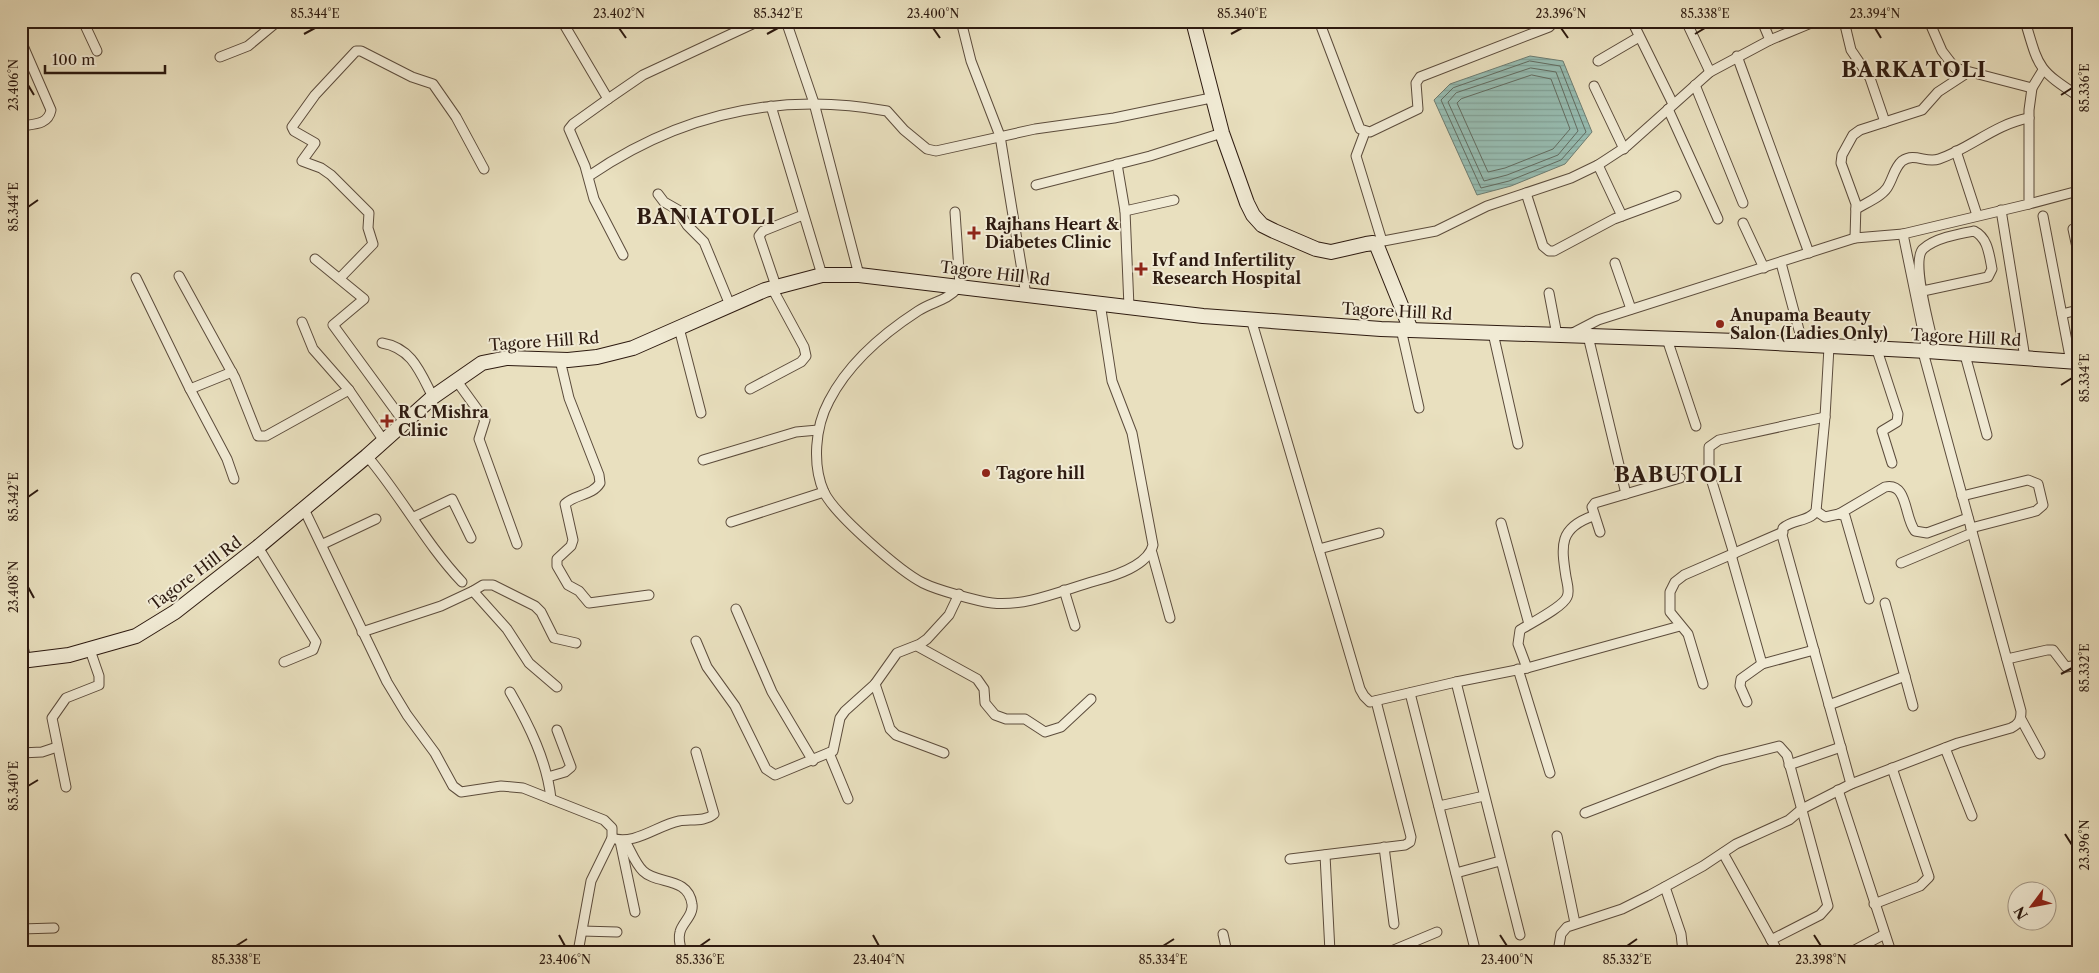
<svg xmlns="http://www.w3.org/2000/svg" width="2099" height="973" viewBox="0 0 2099 973" font-family="'Libre Caslon Text',serif">
<style>
.water{fill:url(#water-rules);stroke:#6d7c71}
.lines{fill:none;stroke-linecap:round;stroke-linejoin:round}
.shore{stroke:#626c61;stroke-width:1}
.street-casing{stroke:#5c4c3c;stroke-width:11}
.secondary-casing{stroke:#2d1a10;stroke-width:16}
.street{stroke:#f1ebd5;stroke-width:9}
.secondary{stroke:#f1ebd5;stroke-width:14}
.ticks{fill:none;stroke:#2d1a10;stroke-width:2}
.poi-dot{fill:#8f2418;stroke:#f1ebd5;stroke-width:2}
.labels{text-anchor:middle;stroke-width:4;stroke-linejoin:round;paint-order:stroke}
.poi-label{font-size:16px;font-weight:bold;fill:#2d1a10;stroke:#f1ebd5;text-anchor:start}
.street-label{font-size:16px;fill:#2d1a10;stroke:#f1ebd5}
.district-label{font-size:21px;font-weight:bold;letter-spacing:1px;fill:#2d1a10;stroke:#f1ebd5}
.neatline{fill:none;stroke:#2d1a10;stroke-width:2}
.ticks-label{font-size:12px;text-anchor:middle;fill:#2d1a10}
</style>
<defs>
<pattern id="water-rules" width="6" height="5" patternUnits="userSpaceOnUse" patternTransform="scale(1.25)"><rect width="6" height="5" fill="#97bdb2"/><path d="M0 2.5h6" fill="none" stroke="#82a298"/></pattern>
</defs>
<rect width="100%" height="100%" fill="#e9e0bf"/>
<filter id="stains"><feTurbulence type="fractalNoise" baseFrequency=".004" numOctaves="4"/><feColorMatrix values="0 0 0 0 .2 0 0 0 0 .09 0 0 0 0 .02 0 0 0 .5 -.17"/></filter>
<radialGradient id="worn" r=".72"><stop offset=".6" stop-color="#630" stop-opacity="0"/><stop offset="1" stop-color="#630" stop-opacity=".3"/></radialGradient>
<polygon class="water" points="1530,56 1563,61 1592,132 1565,164 1511,186 1477,195 1434,100 1450,84"/>
<g class="lines">
<g class="shore">
<polygon points="1530,61 1560,66 1586,132 1561,160 1509,181 1481,188 1441,100 1453,88"/>
<polygon points="1531,68 1556,72 1578,131 1558,155 1507,175 1484,181 1448,102 1456,93"/>
<polygon points="1532,75 1551,79 1570,129 1553,149 1505,168 1488,172 1457,103 1461,99"/>
</g>
<g class="street-casing">
<g id="street">
<polyline points="83,21 97,51"/>
<polyline points="562,21 608,99 643,75 759,21"/>
<polyline points="786,21 814,103 859,275"/>
<polyline points="961,21 971,61 1000,136 1026,295"/>
<polyline points="1319,21 1360,129 1370,132 1418,109 1416,83 1420,77 1549,27 1555,21"/>
<polyline points="1632,21 1673,104"/>
<polyline points="1686,21 1710,72"/>
<polyline points="1762,21 1770,40"/>
<polyline points="1844,21 1851,50 1870,78 1885,122"/>
<polyline points="1929,21 1942,51 1955,68 2032,88"/>
<path d="M2025,21C2039,68 2037,69 2078,96"/>
<path d="M21,41L51,110C48,125 34,124 21,126"/>
<polyline points="1737,56 1809,253"/>
<polyline points="220,57 248,46 278,21"/>
<polyline points="1598,61 1639,37"/>
<polyline points="1695,85 1743,203"/>
<polyline points="1594,86 1624,149"/>
<polyline points="608,99 573,124 569,129 585,166 594,199 623,255"/>
<polyline points="771,106 822,275"/>
<polyline points="1668,109 1718,219"/>
<polyline points="1365,132 1356,156 1382,241"/>
<polyline points="1956,151 1977,215"/>
<polyline points="1117,164 1125,211 1129,307"/>
<polyline points="1598,165 1622,216"/>
<path d="M589,176C680,114 778,91 887,111L904,130L927,149L936,151L1035,129L1114,118L1211,98"/>
<polyline points="1036,185 1150,156 1222,133"/>
<polyline points="1526,193 1543,246 1549,251 1554,251 1614,219 1676,196"/>
<polyline points="658,194 664,202 678,210 687,225 704,242 730,305"/>
<polyline points="2029,204 2078,191"/>
<path d="M1856,209C1866,203 1881,197 1887,188C1893,179 1894,168 1902,161C1915,152 1926,164 1939,159C1971,148 1995,124 2029,118"/>
<polyline points="2001,210 2025,358"/>
<polyline points="1125,211 1174,200"/>
<path d="M955,212L960,286C944,303 935,300 918,311C884,333 848,364 829,401C815,427 812,465 824,492C835,515 901,572 923,583C937,590 977,601 992,603C1026,607 1063,590 1095,581C1114,576 1148,566 1153,545L1132,433L1112,381L1100,303"/>
<polyline points="2043,216 2071,362"/>
<polyline points="1743,223 1764,268"/>
<polyline points="2073,229 2078,252"/>
<polyline points="1903,234 1855,238 1856,204 1841,163 1842,155 1853,135 1860,130 1922,110 1938,92 1967,73"/>
<polyline points="1373,243 1436,231 1487,206 1571,178 1598,165 1627,146 1710,72 1770,40 1816,21"/>
<polyline points="315,259 364,299 333,325 404,422"/>
<polyline points="1615,263 1631,309"/>
<polyline points="1781,263 1803,345"/>
<polyline points="179,276 235,378 258,436 266,436 349,390"/>
<polyline points="136,278 190,389 232,372"/>
<polyline points="340,278 373,244 368,228 369,213 331,175 321,168 302,161 315,143 294,131 292,127 315,95 356,51 361,51 412,77 433,84 456,117 484,169"/>
<polyline points="776,286 759,236 763,231 803,215"/>
<path d="M1923,291L1988,277L1992,269C1989,254 1988,238 1974,231C1958,234 1935,238 1923,249C1910,262 1932,334 1935,352"/>
<polyline points="1549,293 1557,335"/>
<polyline points="2062,314 2078,310"/>
<polyline points="1251,319 1360,689 1364,696 1370,702 1456,682 1520,935"/>
<polyline points="302,322 313,349 349,390 384,441"/>
<polyline points="679,328 701,413"/>
<polyline points="1401,329 1419,408"/>
<polyline points="1493,333 1518,444"/>
<polyline points="1571,334 1598,320 1855,238"/>
<polyline points="1588,336 1626,494"/>
<polyline points="1667,339 1696,426"/>
<path d="M382,343C412,348 420,372 433,397"/>
<path d="M1829,347L1825,417L1816,511C1809,522 1793,519 1783,528L1782,535L1851,784"/>
<polyline points="1877,350 1898,414 1897,422 1882,431 1892,463"/>
<polyline points="1927,351 1903,234 2029,204 2029,110 2032,88 2043,70"/>
<polyline points="1965,355 1987,435"/>
<path d="M560,360L569,398L599,475L600,483C592,496 575,494 565,504L573,540L571,546L557,559V566L568,585L579,591L589,603L649,595"/>
<polyline points="456,380 485,420 479,439 517,544"/>
<polyline points="190,389 227,459 234,479"/>
<polyline points="750,389 801,362 806,356 804,347 772,288"/>
<path d="M367,456C401,496 426,544 462,582"/>
<polyline points="703,460 796,432 818,430"/>
<polyline points="1962,496 2028,480 2038,484 2043,505 2036,511 1971,528"/>
<polyline points="303,507 387,682 407,715 435,753 453,786 461,792 501,786 523,788 604,820 612,828 612,838 591,881 578,952"/>
<polyline points="1816,511 1825,517 1839,514 1845,516 1869,599"/>
<path d="M1839,514L1885,487C1908,482 1904,517 1915,531L1927,533L1968,518"/>
<polyline points="414,517 452,499 471,538"/>
<polyline points="731,522 824,492"/>
<polyline points="1501,523 1529,624"/>
<polyline points="1600,532 1592,507 1595,503 1680,478"/>
<polyline points="323,544 376,519"/>
<polyline points="258,547 316,642 313,650 284,662"/>
<polyline points="1319,549 1379,533"/>
<polyline points="1152,553 1170,618"/>
<polyline points="1734,554 1709,472 1709,447 1719,440 1825,417"/>
<polyline points="1731,555 1762,664 1814,650"/>
<polyline points="1901,563 1972,533"/>
<polyline points="1064,590 1075,626"/>
<polyline points="473,591 483,585 493,585 535,606 541,612 554,638 576,643"/>
<polyline points="1885,603 1913,706"/>
<polyline points="736,609 772,692 813,761"/>
<polyline points="362,632 441,606 473,591 507,629 529,663 557,687"/>
<polyline points="21,638 26,660"/>
<polyline points="696,641 707,667 735,706 766,769 775,775 833,751 840,718 845,711 875,684 897,653 920,644 927,639 949,615 959,594"/>
<polyline points="917,646 977,679 984,689 985,703 995,715 1006,719 1025,719 1045,732 1061,727 1091,699"/>
<polyline points="2007,659 2047,650 2053,650 2066,667 2078,665"/>
<path d="M1527,668L1518,644L1520,630C1531,623 1563,607 1567,597C1570,591 1567,583 1566,577C1561,545 1559,528 1593,516"/>
<polyline points="1518,669 1550,773"/>
<polyline points="1456,682 1527,668 1680,626"/>
<polyline points="875,684 890,729 896,735 944,753"/>
<polyline points="1703,684 1688,634 1670,612 1670,592 1675,582 1684,575 1783,532"/>
<path d="M510,692C529,725 547,761 551,799"/>
<polyline points="1410,693 1474,945"/>
<polyline points="1747,702 1740,686 1741,679 1762,664"/>
<polyline points="1829,705 1905,676"/>
<polyline points="2021,719 2040,754"/>
<polyline points="1945,748 1972,816"/>
<polyline points="21,753 42,752 57,747"/>
<polyline points="829,753 848,799"/>
<polyline points="1789,765 1841,747"/>
<polyline points="548,777 565,772 571,767 557,730"/>
<polyline points="66,787 52,718 66,698 99,685 99,676 90,650"/>
<polyline points="1838,790 1891,952"/>
<polyline points="1439,806 1484,796"/>
<polyline points="1585,813 1720,761 1779,746 1787,755 1828,906 1820,915 1771,940"/>
<polyline points="1557,836 1575,923"/>
<path d="M612,838C634,846 658,825 679,821C690,819 705,822 714,814L696,752"/>
<polyline points="620,841 635,912"/>
<path d="M625,841C631,851 635,863 643,871C657,885 688,876 692,904C694,915 682,923 680,932C678,939 680,946 682,952"/>
<polyline points="1384,847 1394,924"/>
<polyline points="1723,853 1778,952"/>
<polyline points="1325,855 1330,952"/>
<polyline points="1290,859 1405,845 1410,842 1411,837 1376,701"/>
<polyline points="1456,873 1500,861"/>
<polyline points="1665,887 1681,934 1683,952"/>
<polyline points="1874,904 1920,886 1929,877 1892,768"/>
<polyline points="21,929 54,928"/>
<polyline points="582,931 617,932"/>
<polyline points="1223,934 1227,952"/>
<polyline points="1389,952 1437,932"/>
<path d="M1558,952L1561,934L1567,927L1622,909L1650,895L1703,866L1736,844L1789,820L1802,809L1851,784L1958,743L2011,728C2019,724 2021,720 2021,711L1923,352"/>
<polyline points="1851,952 1883,935"/>
</g>
</g>
<g class="secondary-casing">
<g id="secondary">
<polyline points="1193,21 1222,133 1247,203 1253,215 1262,225 1274,231 1316,249 1331,252 1366,244 1373,243 1377,246 1411,330"/>
<polyline points="21,661 69,655 136,636 175,612 258,547 367,456 433,397 482,363 507,358 568,360 597,357 633,348 765,290 822,275 859,275 1203,316 1381,329 1737,341 1927,351 2078,362"/>
</g>
</g>
<use href="#street" class="street"/>
<use href="#secondary" class="secondary"/>
</g>
<path class="ticks" d="M619,28L626,38M933,28L940,38M1561,28L1568,38M1875,28L1881,38M304,34L315,28M767,34L778,28M1231,34L1242,28M1695,34L1705,28M28,85L34,95M2061,95L2072,88M28,207L38,200M2061,385L2072,378M28,497L38,490M28,587L34,598M2061,674L2072,668M28,786L38,780M2065,834L2072,845M559,935L565,946M873,935L879,946M1500,935L1507,946M1814,935L1821,946M236,946L247,939M700,946L710,939M1163,946L1174,939M1627,946L1637,939"/>
<g class="poi-dot">
<path d="M971.5 225.5h5v5h5v5h-5v5h-5v-5h-5v-5h5z"/>
<path d="M1138.5 261.5h5v5h5v5h-5v5h-5v-5h-5v-5h5z"/>
<circle cx="1720" cy="324" r="5"/>
<path d="M384.5 413.5h5v5h5v5h-5v5h-5v-5h-5v-5h5z"/>
<circle cx="986" cy="473" r="5"/>
</g>
<g class="labels">
<g class="poi-label">
<text x="985" y="230">Rajhans Heart &amp;<tspan x="985" dy="18">Diabetes Clinic</tspan></text>
<text x="1152" y="266">Ivf and Infertility<tspan x="1152" dy="18">Research Hospital</tspan></text>
<text x="1730" y="321">Anupama Beauty<tspan x="1730" dy="18">Salon (Ladies Only)</tspan></text>
<text x="398" y="418">R C Mishra<tspan x="398" dy="18">Clinic</tspan></text>
<text x="996" y="479">Tagore hill</text>
</g>
<g class="street-label">
<text transform="translate(995 273) rotate(7)" y="6">Tagore Hill Rd</text>
<text transform="translate(1397 311) rotate(3)" y="6">Tagore Hill Rd</text>
<text transform="translate(1966 337) rotate(3)" y="6">Tagore Hill Rd</text>
<text transform="translate(544 341) rotate(-4)" y="6">Tagore Hill Rd</text>
<text transform="translate(195 573) rotate(-37)" y="6">Tagore Hill Rd</text>
</g>
<g class="district-label">
<text x="1914" y="77">BARKATOLI</text>
<text x="706" y="224">BANIATOLI</text>
<text x="1679" y="482">BABUTOLI</text>
</g>
</g>
<rect width="2099" height="973" fill="none" stroke="#e9e0bf" stroke-width="55"/>
<g transform="translate(2032 906) rotate(238)"><circle r="24" fill="#f1ebd5" stroke="#a39786"/>
<path d="M0-4L9 19L0 12L-9 19Z" fill="#8f2418"/>
<text y="-8" font-size="14" font-weight="bold" text-anchor="middle" fill="#2d1a10">N</text>
</g>
<path d="M45 65v8h120v-8" fill="none" stroke="#2d1a10" stroke-width="2.5"/>
<text x="52" y="65" font-size="15" fill="#2d1a10" stroke="#f1ebd5" stroke-width="4" paint-order="stroke">100 m</text>
<rect x="28" y="28" width="2044" height="918" class="neatline"/>
<g class="ticks-label">
<text x="315" y="18">85.344°E</text>
<text x="619" y="18">23.402°N</text>
<text x="778" y="18">85.342°E</text>
<text x="933" y="18">23.400°N</text>
<text x="1242" y="18">85.340°E</text>
<text x="1561" y="18">23.396°N</text>
<text x="1705" y="18">85.338°E</text>
<text x="1875" y="18">23.394°N</text>
<text transform="translate(14 85) rotate(-90)" y="4">23.406°N</text>
<text transform="translate(2085 88) rotate(-90)" y="4">85.336°E</text>
<text transform="translate(14 207) rotate(-90)" y="4">85.344°E</text>
<text transform="translate(2085 378) rotate(-90)" y="4">85.334°E</text>
<text transform="translate(14 497) rotate(-90)" y="4">85.342°E</text>
<text transform="translate(14 587) rotate(-90)" y="4">23.408°N</text>
<text transform="translate(2085 668) rotate(-90)" y="4">85.332°E</text>
<text transform="translate(14 786) rotate(-90)" y="4">85.340°E</text>
<text transform="translate(2085 845) rotate(-90)" y="4">23.396°N</text>
<text x="236" y="964">85.338°E</text>
<text x="565" y="964">23.406°N</text>
<text x="700" y="964">85.336°E</text>
<text x="879" y="964">23.404°N</text>
<text x="1163" y="964">85.334°E</text>
<text x="1507" y="964">23.400°N</text>
<text x="1627" y="964">85.332°E</text>
<text x="1821" y="964">23.398°N</text>
</g>
<rect width="100%" height="100%" filter="url(#stains)"/>
<rect width="100%" height="100%" fill="url(#worn)"/>
</svg>
